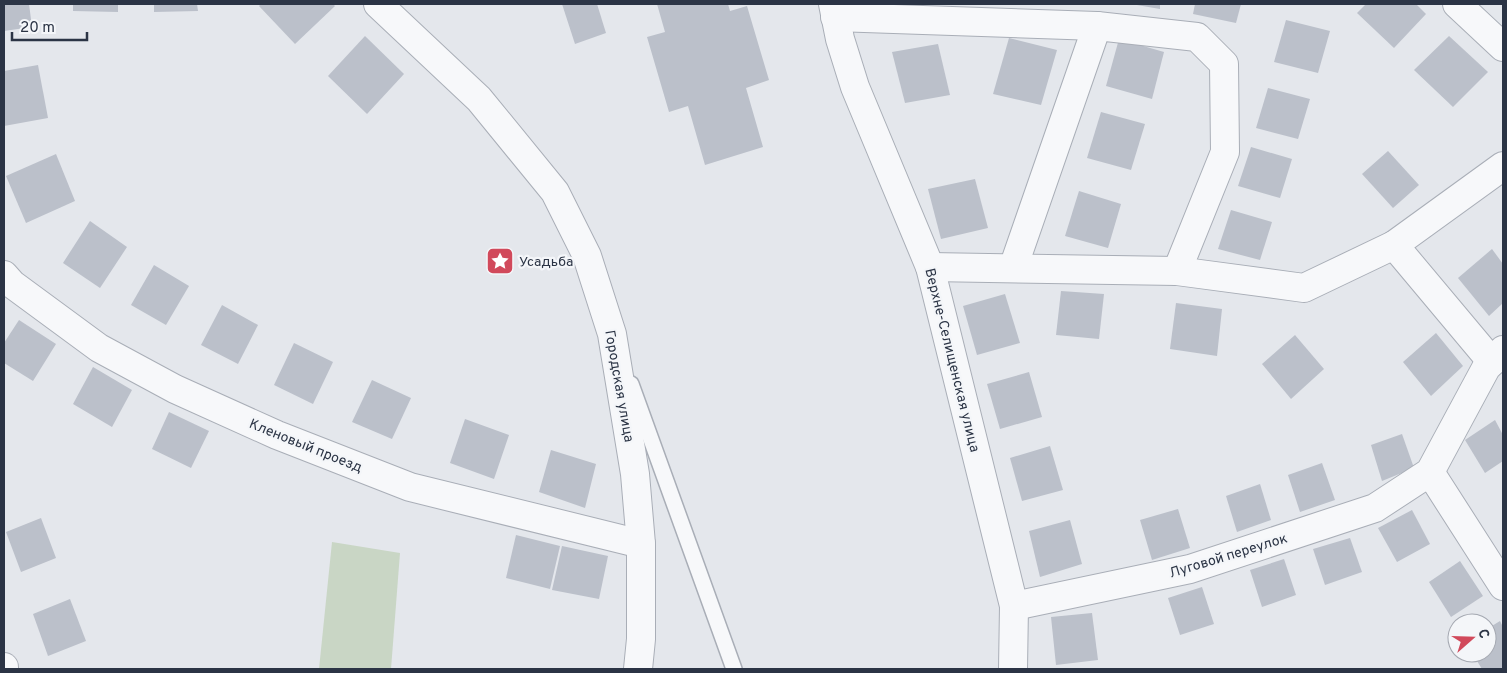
<svg xmlns="http://www.w3.org/2000/svg" width="1507" height="673" viewBox="0 0 1507 673" font-family="Overpass,sans-serif">
<style>
.green{fill:#c9d6c5}
.building{fill:#bbc0ca}
.lines{fill:none;stroke-linecap:round;stroke-linejoin:round}
.service-casing{stroke:#a9aeb7;stroke-width:18}
.minor-casing{stroke:#a9aeb7;stroke-width:30}
.tertiary-casing{stroke:#a9aeb7;stroke-width:30}
.service{stroke:#f7f8fa;stroke-width:15}
.minor{stroke:#f7f8fa;stroke-width:28}
.tertiary{stroke:#f7f8fa;stroke-width:28}
.labels{text-anchor:middle;stroke-width:4.5;stroke-linejoin:round;paint-order:stroke}
.poi-label{font-size:14px;fill:#2b3445;stroke:#f4f6f9;text-anchor:start}
.street-label{font-size:14px;fill:#2b3445;stroke:#f4f6f9}
</style>
<rect width="100%" height="100%" fill="#e4e7ec"/>
<polygon class="green" points="332,542 400,553 391,669 319,669"/>
<g class="building">
<polygon points="4,4 29,4 32,27 4,31"/>
<polygon points="73,4 118,4 118,12 73,11"/>
<polygon points="154,4 197,4 198,11 154,12"/>
<polygon points="261,4 333,4 335,6 295,44 259,6"/>
<polygon points="562,4 597,4 606,33 575,44"/>
<polygon points="657,4 728,4 730,11 747,6 769,80 746,88 763,147 705,165 688,106 669,112 647,37 665,32"/>
<polygon points="1131,4 1160,4 1160,9"/>
<polygon points="1195,4 1241,4 1236,23 1193,14"/>
<polygon points="1366,4 1416,4 1426,14 1394,48 1357,13"/>
<polygon points="1286,20 1330,31 1318,73 1274,62"/>
<polygon points="365,36 404,74 367,114 328,76"/>
<polygon points="1449,36 1488,72 1453,107 1414,70"/>
<polygon points="1009,38 1057,50 1041,105 993,94"/>
<polygon points="1119,39 1164,52 1152,99 1106,86"/>
<polygon points="938,44 950,95 905,103 892,52"/>
<polygon points="38,65 48,118 4,126 4,71"/>
<polygon points="1268,88 1310,99 1298,139 1256,128"/>
<polygon points="1101,112 1145,124 1131,170 1087,158"/>
<polygon points="1251,147 1292,159 1280,198 1238,186"/>
<polygon points="1388,151 1419,185 1393,208 1362,174"/>
<polygon points="56,154 75,201 26,223 6,176"/>
<polygon points="975,179 988,228 941,239 928,189"/>
<polygon points="1079,191 1121,204 1108,248 1065,236"/>
<polygon points="1231,210 1272,222 1260,260 1218,249"/>
<polygon points="90,221 127,247 100,288 63,263"/>
<polygon points="1492,249 1503,264 1503,303 1489,316 1458,278"/>
<polygon points="154,265 189,286 166,325 131,305"/>
<polygon points="1061,291 1104,294 1099,339 1056,335"/>
<polygon points="1005,294 1020,343 977,355 963,306"/>
<polygon points="1176,303 1222,309 1217,356 1170,349"/>
<polygon points="222,305 258,325 238,364 201,345"/>
<polygon points="19,320 56,344 33,381 4,363 4,343"/>
<polygon points="1436,333 1463,366 1431,396 1403,362"/>
<polygon points="1295,335 1324,369 1291,399 1262,364"/>
<polygon points="294,343 333,362 313,404 274,385"/>
<polygon points="93,367 132,390 112,427 73,404"/>
<polygon points="1029,372 1042,417 1000,429 987,384"/>
<polygon points="372,380 411,398 392,439 352,422"/>
<polygon points="169,412 209,431 191,468 152,449"/>
<polygon points="465,419 509,435 494,479 450,463"/>
<polygon points="1495,420 1503,435 1503,461 1485,473 1465,440"/>
<polygon points="1402,434 1414,468 1382,481 1371,445"/>
<polygon points="1050,446 1063,490 1022,501 1010,458"/>
<polygon points="551,450 596,464 585,508 539,492"/>
<polygon points="1322,463 1335,500 1300,512 1288,475"/>
<polygon points="1260,484 1271,520 1237,532 1226,496"/>
<polygon points="1178,509 1190,548 1152,560 1140,520"/>
<polygon points="1412,510 1430,544 1397,562 1378,528"/>
<polygon points="41,518 56,558 21,572 6,532"/>
<polygon points="1070,520 1082,564 1040,577 1029,531"/>
<polygon points="516,535 560,546 550,589 506,578"/>
<polygon points="1350,538 1362,572 1325,585 1313,549"/>
<polygon points="562,546 608,556 599,599 552,590"/>
<polygon points="1284,559 1296,595 1262,607 1250,570"/>
<polygon points="1460,561 1483,596 1451,617 1429,582"/>
<polygon points="1202,587 1214,624 1180,635 1168,598"/>
<polygon points="70,599 86,641 48,656 33,614"/>
<polygon points="1092,613 1098,660 1056,665 1051,617"/>
<polygon points="1500,621 1503,627 1503,669 1482,669 1472,653 1487,653 1487,629"/>
</g>
<g class="lines">
<g class="service-casing">
<polyline id="service" points="631,384 734,669"/>
</g>
<g class="minor-casing">
<g id="minor">
<polyline points="833,4 840,39 855,87 930,267 1014,606 1013,669"/>
<polyline points="1457,4 1503,47"/>
<polyline points="835,17 1097,26"/>
<polyline points="930,267 1177,271 1304,288 1394,245"/>
<polyline points="1013,268 1097,26 1197,37 1224,64 1225,152 1177,271"/>
<polyline points="4,275 12,284 99,348 175,389 277,435 410,487 641,544"/>
<polyline points="1492,362 1394,245 1503,166"/>
<polyline points="1430,472 1503,586"/>
<polyline points="1014,606 1190,569 1375,508 1430,472 1486,368 1503,350"/>
<polyline points="4,667 4,669"/>
</g>
</g>
<g class="tertiary-casing">
<polyline id="tertiary" points="378,4 479,99 555,192 587,256 612,334 635,474 641,544 641,639 638,669"/>
</g>
<use href="#service" class="service"/>
<use href="#minor" class="minor"/>
<use href="#tertiary" class="tertiary"/>
</g>
<defs>
<g id="sight-square" transform="scale(1.4375)"><rect x="-9" y="-9" width="18" height="18" rx="4" fill="#d1495b" stroke="#f4f6f9"/><path d="M0-6L1.8-2.2L6-1.7L2.9 1.2L3.7 5.4L0 3.3L-3.7 5.4L-2.9 1.2L-6-1.7L-1.8-2.2Z" fill="#fff"/></g>
</defs>
<g fill-rule="evenodd">
<use href="#sight-square" x="500" y="261"/>
</g>
<g class="labels">
<g class="poi-label">
<text x="519" y="266">Усадьба</text>
</g>
<g class="street-label">
<text transform="translate(953 360) rotate(76)" y="5">Верхне-Селищенская улица</text>
<text transform="translate(620 386) rotate(80)" y="5">Городская улица</text>
<text transform="translate(306 445) rotate(22)" y="5">Кленовый проезд</text>
<text transform="translate(1228 555) rotate(-17)" y="5">Луговой переулок</text>
</g>
</g>
<rect width="1507" height="673" fill="none" stroke="#2b3445" stroke-width="10"/>
<g transform="translate(1472 638) rotate(70)"><circle r="24" fill="#f4f6f9" stroke="#a4a8b1"/>
<path d="M0-4L9 19L0 12L-9 19Z" fill="#d1495b"/>
<text y="-8" font-size="14" font-weight="bold" text-anchor="middle" fill="#2b3445">С</text>
</g>
<path d="M12 32v8h75v-8" fill="none" stroke="#2b3445" stroke-width="2.5"/>
<text x="20" y="32" font-size="15" fill="#2b3445" stroke="#f4f6f9" stroke-width="4" paint-order="stroke">20 m</text>
</svg>
